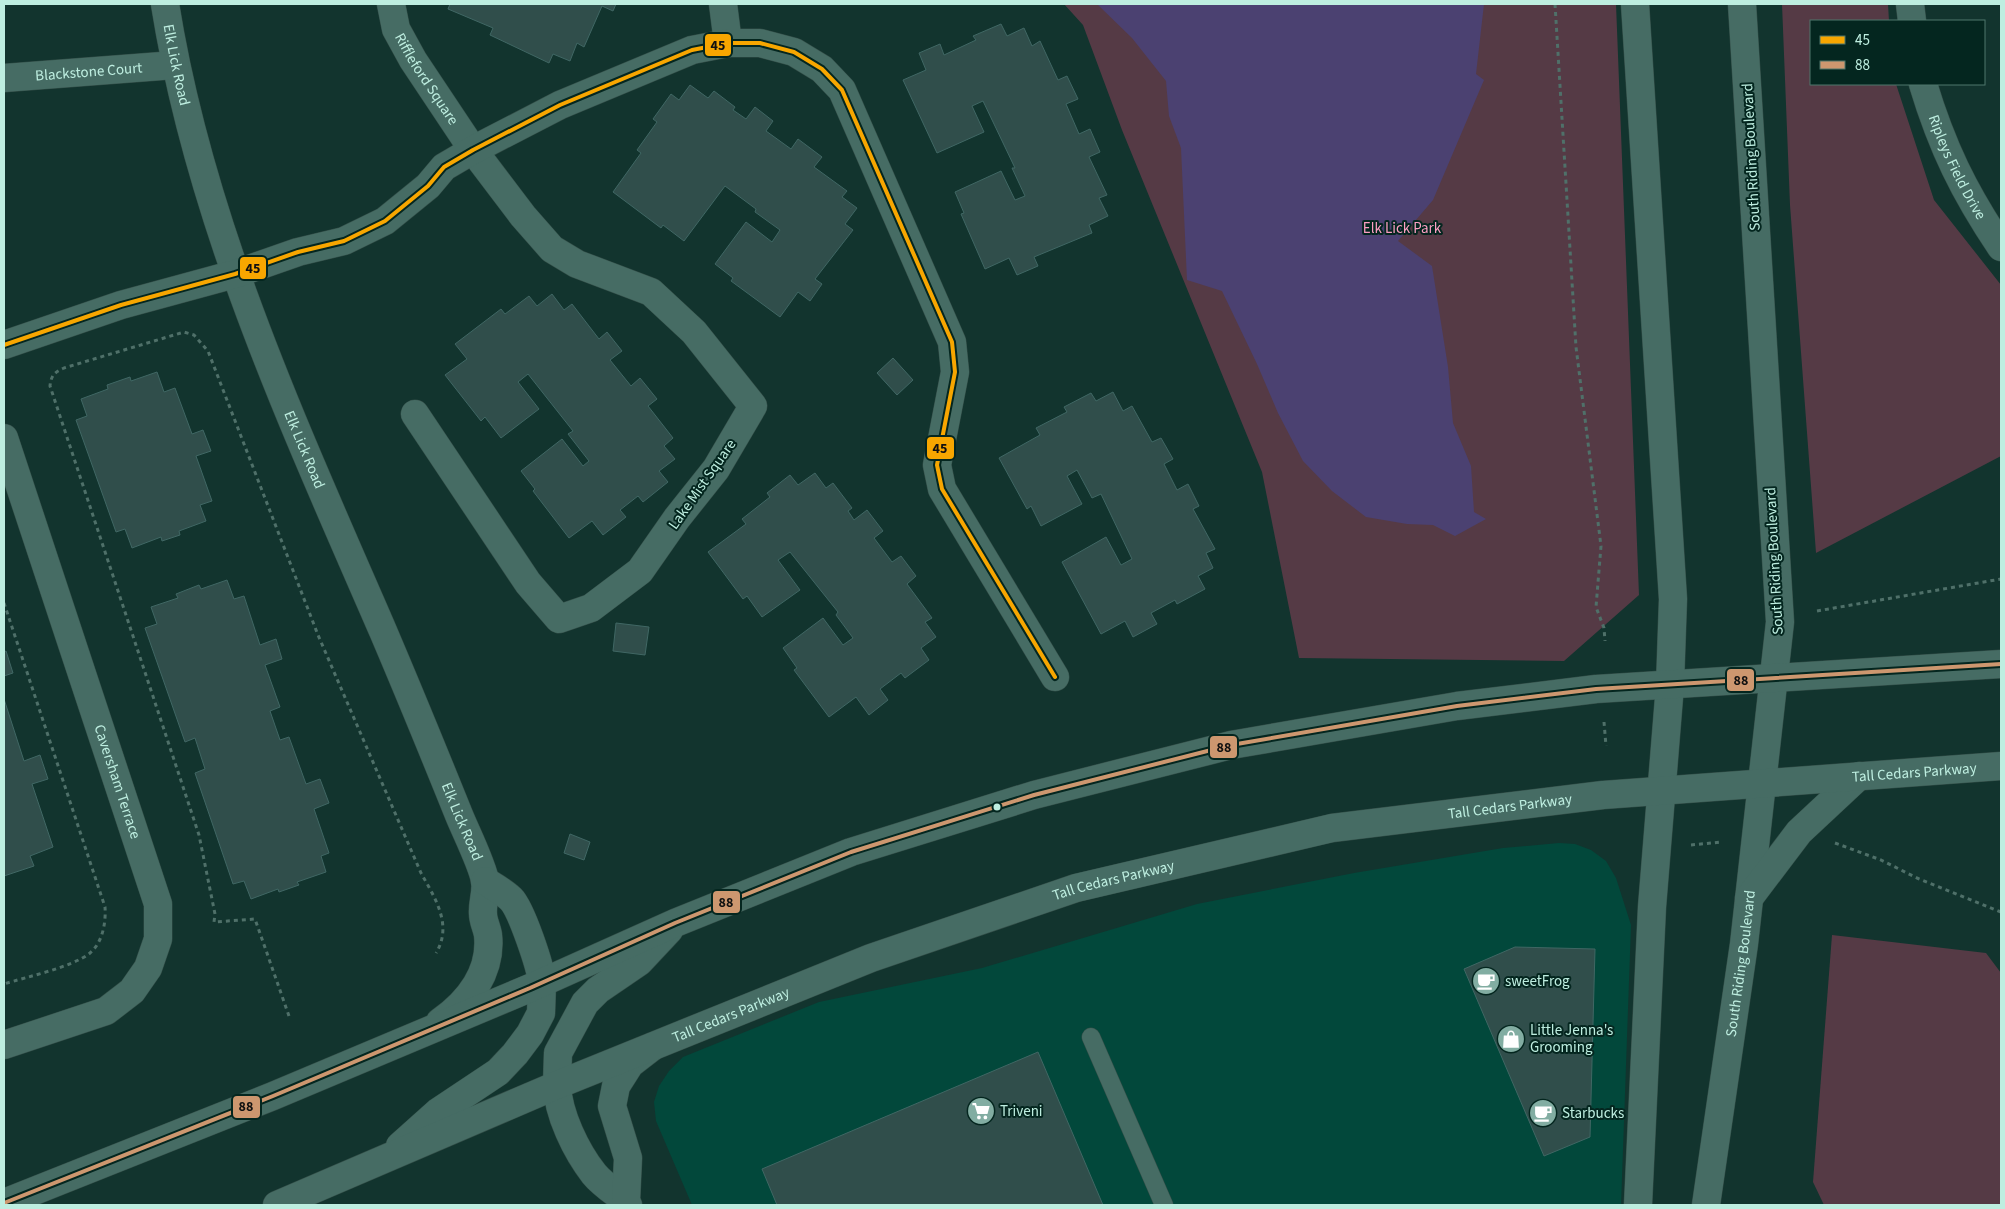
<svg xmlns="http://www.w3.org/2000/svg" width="2005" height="1209" viewBox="0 0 2005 1209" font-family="'Source Sans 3',sans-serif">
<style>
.built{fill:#02483b}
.green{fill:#553a45}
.water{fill:#4b4171}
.building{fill:#304e4b;stroke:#406764}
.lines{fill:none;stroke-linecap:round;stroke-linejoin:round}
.service-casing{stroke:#334e48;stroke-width:19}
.minor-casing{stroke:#334e48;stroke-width:29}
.tertiary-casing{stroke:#334e48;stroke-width:29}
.secondary-casing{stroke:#334e48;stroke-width:29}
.path{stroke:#4f7069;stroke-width:3;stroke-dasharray:4 4;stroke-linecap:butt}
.service{stroke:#466c64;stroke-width:18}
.minor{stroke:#466c64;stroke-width:28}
.tertiary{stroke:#466c64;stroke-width:28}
.secondary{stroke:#466c64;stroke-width:28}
.bus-1-casing{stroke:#04261f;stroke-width:8}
.bus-2-casing{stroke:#04261f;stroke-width:8}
.bus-1{stroke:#f7a600;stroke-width:4}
.bus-2{stroke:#cd976f;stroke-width:4}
.bus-dot{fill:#beeee0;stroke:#04261f;stroke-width:2}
.labels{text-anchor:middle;stroke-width:4;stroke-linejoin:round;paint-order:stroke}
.street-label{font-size:15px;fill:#beeee0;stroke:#04261f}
.park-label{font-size:15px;fill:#fc9fc3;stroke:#04261f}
.poi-label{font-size:15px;fill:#beeee0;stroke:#04261f;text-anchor:start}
.line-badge{stroke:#04261f;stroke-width:2}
.pale-badge-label{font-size:14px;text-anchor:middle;font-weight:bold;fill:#111}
</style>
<rect width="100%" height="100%" fill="#12342e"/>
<polygon class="built" points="1559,843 1575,844 1591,850 1606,861 1616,878 1631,925 1621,1205 692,1205 656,1121 654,1102 659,1086 669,1071 683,1057 819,1002 982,968 1197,904 1354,873 1503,848"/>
<g class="green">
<polygon points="1064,4 1616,4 1639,595 1564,661 1299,658 1262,472 1122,130 1083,25"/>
<polygon points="1782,4 1888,4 1889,21 1811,21 1811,84 1896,84 1934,200 2001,285 2001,456 1816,553 1790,205"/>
<polygon points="1832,935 1986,953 2001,973 2001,1205 1824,1205 1813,1182"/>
</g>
<polygon class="water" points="1097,4 1484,4 1476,74 1484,80 1433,200 1398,241 1432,266 1448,367 1453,423 1471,466 1474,512 1486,519 1455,536 1433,525 1407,524 1366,517 1332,491 1303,461 1278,413 1257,364 1222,291 1187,280 1181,148 1169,116 1166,81 1132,38"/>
<g class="building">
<polygon points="450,4 616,4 613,11 602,6 584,47 577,43 570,61 553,54 549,63 490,35 493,28 448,9"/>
<polygon points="1001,24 1007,36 1024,28 1032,46 1040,41 1058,80 1067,76 1078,99 1066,104 1079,134 1090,129 1100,152 1089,157 1107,195 1099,198 1108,216 1089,225 1092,233 1034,257 1038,266 1017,275 1009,258 985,269 961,214 964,213 955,192 1001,171 1015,200 1025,196 1012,168 1015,168 983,101 972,106 984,132 937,153 903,80 926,70 919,53 940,44 944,55 976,40 973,36"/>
<polygon points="690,85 708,98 714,91 735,107 733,110 746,119 755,107 773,121 766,131 791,149 798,139 822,157 814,167 847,191 842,197 857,208 845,224 853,230 815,279 822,284 810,301 798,292 780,317 731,281 733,278 715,264 746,222 772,242 780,230 755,212 756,209 725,186 684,241 663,225 661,228 613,192 641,153 637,150 657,122 653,119 671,94 679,100"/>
<polygon points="552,294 564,310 572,304 599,339 607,332 622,351 610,360 631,386 640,378 657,399 648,406 673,438 664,446 675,459 659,471 668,482 643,502 638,496 620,510 626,517 603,535 592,521 569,538 533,491 535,489 521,471 562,439 583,466 589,461 568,434 573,431 528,374 518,382 539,409 501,438 485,417 481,421 445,375 467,359 455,344 501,309 505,314 529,296 537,306"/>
<polygon points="893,358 913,380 897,395 877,373"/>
<polygon points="157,372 164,392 175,388 192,434 203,430 211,451 196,456 212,501 200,505 206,521 179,531 180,535 162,541 161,537 132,548 125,529 116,532 76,420 87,416 81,399 108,389 107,385 130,377 131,381"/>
<polygon points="1113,392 1123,411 1132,406 1152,442 1161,438 1173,459 1164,464 1177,490 1188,484 1199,506 1193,509 1215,549 1206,553 1213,568 1198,576 1205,589 1177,604 1175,600 1151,613 1157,624 1133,637 1125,621 1101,634 1062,562 1106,537 1121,565 1132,559 1101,494 1092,498 1077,470 1067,476 1082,504 1041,526 1031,506 1027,509 999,458 1040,435 1036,428 1067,412 1064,407 1091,393 1096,401"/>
<polygon points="815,473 826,488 833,483 852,508 848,511 854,520 867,510 883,531 874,538 892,562 901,556 916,576 907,584 932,618 925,622 936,637 921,648 929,660 905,678 901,673 880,689 888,700 869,715 856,697 829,717 794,670 797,668 783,648 823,618 843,645 853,638 836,615 838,612 790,552 778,560 800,590 762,617 747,596 743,599 708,552 746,524 742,519 770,497 767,493 790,475 798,485"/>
<polygon points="227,580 234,599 244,596 260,645 276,639 282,659 265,665 280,707 270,711 280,740 289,737 306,784 320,779 329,803 314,809 329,853 321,856 326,872 297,882 299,885 279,892 278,889 251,899 244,881 233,884 195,773 205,769 195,738 185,742 145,628 157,624 151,607 178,598 176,594 199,585 201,589"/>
<polygon points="616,623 649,627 645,655 613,651"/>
<polygon points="6,651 13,673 4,676 4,652"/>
<polygon points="4,699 24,761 40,755 48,779 32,784 53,847 30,856 34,866 4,876"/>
<polygon points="570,834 590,842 584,860 564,853"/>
<polygon points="1515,947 1595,949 1590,1137 1544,1156 1464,969"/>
<polygon points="1038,1052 1103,1205 777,1205 762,1169"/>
</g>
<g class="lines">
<g class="service-casing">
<polyline id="service" points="1091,1037 1164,1205"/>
</g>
<g class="minor-casing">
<g id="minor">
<path id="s1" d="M165,4C200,224 295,428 383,631C409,692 434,753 459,815C465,830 483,866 485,881C487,892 482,903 483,914C483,921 487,928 488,935C492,972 469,1002 440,1022"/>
<path id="s2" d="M391,4L396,29L413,60L473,150L523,216L552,249L577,264L651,292L694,332L753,406L716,469L677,518L640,571L591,608L559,619L528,583L415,414"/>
<polyline points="723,4 728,43"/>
<polyline points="1910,4 1912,21"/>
<path id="s3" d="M4,78L175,65"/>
<path id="s4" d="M1923,84C1942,147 1964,192 2001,247"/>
<polyline points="4,345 121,305 235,274 298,252 344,241 385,221 428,186 444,167 473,150 560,105 692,50 728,43 760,43 794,52 822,69 842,90 952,342 955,372 937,465 942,489 1055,677"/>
<path id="s5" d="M4,438L158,904V939L148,968L132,991L106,1011L4,1045"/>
<path d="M485,881C493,886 504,892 511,899C521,909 541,967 542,983"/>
<path d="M557,1085C558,1114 576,1151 594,1174C602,1184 616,1193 626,1201"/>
<polyline points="628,1205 626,1201 628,1158 612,1106 616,1086 630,1064 652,1047"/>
</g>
</g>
<g class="tertiary-casing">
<g id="tertiary">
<polyline points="1635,4 1673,599 1670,685 1652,907 1638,1205"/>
<path id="s6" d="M1706,1205L1744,944L1780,622L1742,4"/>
</g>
</g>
<g class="secondary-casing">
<g id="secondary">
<polyline points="1749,898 1799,832 1859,776"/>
<polyline points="557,1085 558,1053 585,1003 598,990 639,962 669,930"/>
<polyline points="400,1146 438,1112 498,1072 515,1054 530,1034 541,1013 542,983"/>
<polyline points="4,1203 273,1096 530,988 675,923 851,852 1034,795 1231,745 1457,706 1596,689 2001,664"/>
<path id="s7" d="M277,1205L557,1085L871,958L1076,888L1332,828L1603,795L2001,766"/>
</g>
</g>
<g class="path">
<polyline points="1555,4 1576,347 1601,546 1596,607 1604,628 1605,641"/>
<path d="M4,603L105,907C106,922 103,942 90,953C73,967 26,977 4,984"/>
<polyline points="1817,611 2001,579"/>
<polyline points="1604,722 1606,746"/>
<polyline points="1835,843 1881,860 1917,878 2001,912"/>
<polyline points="1691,845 1722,842"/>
<path d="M289,1016L255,919L214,922L215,914L199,835L50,386C51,375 55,372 64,368L184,332L194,335L208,351L318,635L421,873C435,898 453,925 436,953"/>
</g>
<use href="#service" class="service"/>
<use href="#minor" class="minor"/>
<use href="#tertiary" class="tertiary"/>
<use href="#secondary" class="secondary"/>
<g class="bus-1-casing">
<polyline id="bus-1" points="4,345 121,305 235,274 298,252 344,241 385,221 428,186 444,167 473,150 560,105 692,50 728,43 760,43 794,52 822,69 842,90 952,342 955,372 937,465 942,489 1055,677"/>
</g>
<g class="bus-2-casing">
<polyline id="bus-2" points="4,1203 273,1096 530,988 675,923 851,852 1034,795 1231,745 1457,706 1596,689 2001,664"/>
</g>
<use href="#bus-1" class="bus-1"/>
<use href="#bus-2" class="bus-2"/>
</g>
<defs>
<g id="cafe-disc" transform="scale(1.4375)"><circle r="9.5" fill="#82ada2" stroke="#04261f"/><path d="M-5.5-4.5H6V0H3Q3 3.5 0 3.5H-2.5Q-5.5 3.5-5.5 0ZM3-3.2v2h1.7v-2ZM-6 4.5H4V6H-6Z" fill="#fff"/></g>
<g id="shop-disc" transform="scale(1.4375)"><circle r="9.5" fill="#82ada2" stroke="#04261f"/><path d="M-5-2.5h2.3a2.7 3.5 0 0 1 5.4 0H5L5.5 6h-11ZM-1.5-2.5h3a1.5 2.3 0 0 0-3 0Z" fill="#fff"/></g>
<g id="supermarket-disc" transform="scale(1.4375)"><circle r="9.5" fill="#82ada2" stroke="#04261f"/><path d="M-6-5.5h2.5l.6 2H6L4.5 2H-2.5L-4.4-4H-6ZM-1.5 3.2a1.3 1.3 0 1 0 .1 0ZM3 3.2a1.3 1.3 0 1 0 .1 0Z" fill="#fff"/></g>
</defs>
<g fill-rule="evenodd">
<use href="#cafe-disc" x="1486" y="981"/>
<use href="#shop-disc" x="1511" y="1039"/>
<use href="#supermarket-disc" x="981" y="1111"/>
<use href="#cafe-disc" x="1543" y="1113"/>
</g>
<circle class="bus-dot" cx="997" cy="807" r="4.5"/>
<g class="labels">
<g class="street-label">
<text dy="5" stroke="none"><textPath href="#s1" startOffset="62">Elk Lick Road</textPath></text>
<text dy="5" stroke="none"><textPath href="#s3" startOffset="85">Blackstone Court</textPath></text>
<text dy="5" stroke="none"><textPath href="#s2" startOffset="84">Riffleford Square</textPath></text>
<text transform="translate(1751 157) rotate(-93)" y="5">South Riding Boulevard</text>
<text dy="5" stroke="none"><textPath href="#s4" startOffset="90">Ripleys Field Drive</textPath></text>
<text dy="5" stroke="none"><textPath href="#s1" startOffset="468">Elk Lick Road</textPath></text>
<text transform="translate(702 484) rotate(-55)" y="5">Lake Mist Square</text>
<text transform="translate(1774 561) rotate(-93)" y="5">South Riding Boulevard</text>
<text dy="5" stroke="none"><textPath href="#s7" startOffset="1708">Tall Cedars Parkway</textPath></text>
<text dy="5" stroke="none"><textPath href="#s5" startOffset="362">Caversham Terrace</textPath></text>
<text dy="5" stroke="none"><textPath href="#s7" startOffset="1302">Tall Cedars Parkway</textPath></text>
<text dy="5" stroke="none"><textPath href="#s1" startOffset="872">Elk Lick Road</textPath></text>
<text dy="5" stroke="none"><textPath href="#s7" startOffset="898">Tall Cedars Parkway</textPath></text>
<text dy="5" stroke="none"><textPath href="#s6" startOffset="244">South Riding Boulevard</textPath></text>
<text dy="5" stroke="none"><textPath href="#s7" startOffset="492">Tall Cedars Parkway</textPath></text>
</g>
<g class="park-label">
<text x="1402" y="233">Elk Lick Park</text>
</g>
<g class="poi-label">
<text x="1505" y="986">sweetFrog</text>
<text x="1530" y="1035">Little Jenna's<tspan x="1530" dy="17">Grooming</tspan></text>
<text x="1000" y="1116">Triveni</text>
<text x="1562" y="1118">Starbucks</text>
</g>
</g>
<g class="line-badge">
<rect x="704" y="33" width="28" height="24" rx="5" fill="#f7a600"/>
<rect x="239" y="256" width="28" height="24" rx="5" fill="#f7a600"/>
<rect x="926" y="436" width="29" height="24" rx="5" fill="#f7a600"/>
<rect x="1726" y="668" width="29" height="24" rx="5" fill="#cd976f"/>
<rect x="1209" y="735" width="29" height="24" rx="5" fill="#cd976f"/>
<rect x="712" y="890" width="29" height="24" rx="5" fill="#cd976f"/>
<rect x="232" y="1095" width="29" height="24" rx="5" fill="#cd976f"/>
</g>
<g class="pale-badge-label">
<text x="718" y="50">45</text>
<text x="253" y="273">45</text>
<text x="940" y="453">45</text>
<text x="1741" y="685">88</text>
<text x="1224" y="752">88</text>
<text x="726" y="907">88</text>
<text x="246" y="1111">88</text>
</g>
<rect width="2005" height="1209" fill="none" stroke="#beeee0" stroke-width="10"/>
<rect x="1810" y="20" width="175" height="65" fill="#04261f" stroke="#4e766c"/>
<rect x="1820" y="36" width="25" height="8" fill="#f7a600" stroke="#4e766c"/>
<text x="1855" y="45" font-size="15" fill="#beeee0">45</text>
<rect x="1820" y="61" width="25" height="8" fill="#cd976f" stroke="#4e766c"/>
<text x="1855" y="70" font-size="15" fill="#beeee0">88</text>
</svg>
